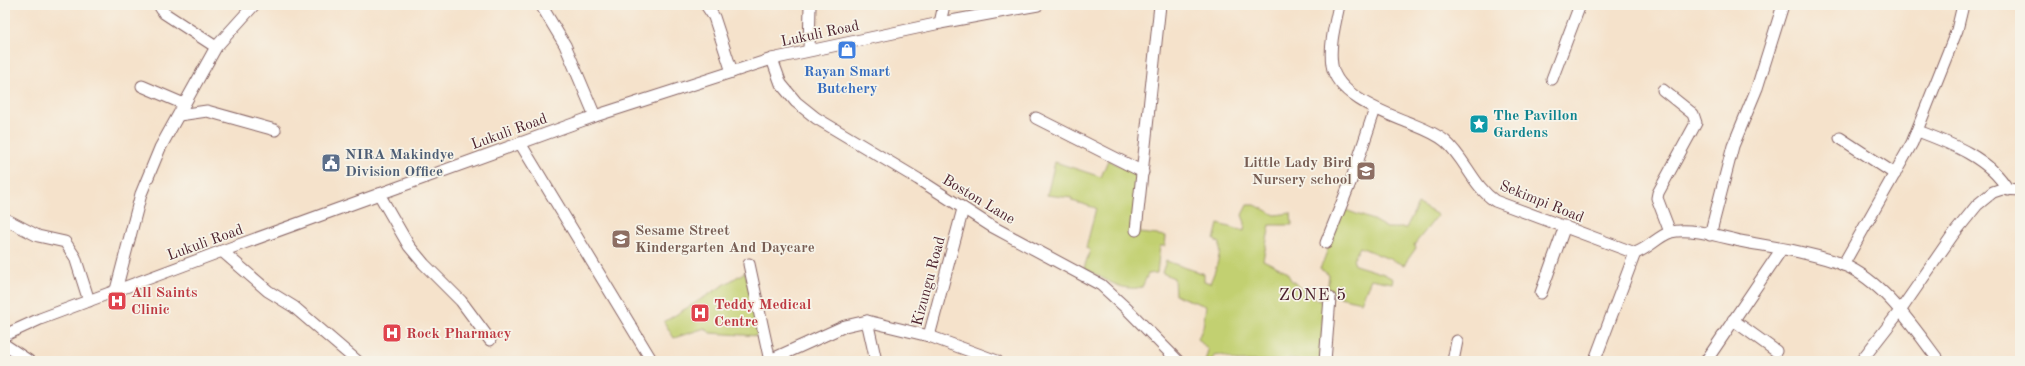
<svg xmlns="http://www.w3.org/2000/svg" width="2025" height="366" viewBox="0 0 2025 366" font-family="'Old Standard TT',serif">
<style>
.green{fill:#c2d071;stroke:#86784e}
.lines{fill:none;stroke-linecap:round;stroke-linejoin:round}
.minor-casing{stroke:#866363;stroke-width:13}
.minor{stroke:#fff;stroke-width:11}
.labels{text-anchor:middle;stroke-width:3.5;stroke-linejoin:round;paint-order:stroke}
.street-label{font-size:15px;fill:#4a1f2b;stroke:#f7f3e8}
.shop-label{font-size:15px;font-weight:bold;fill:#366cbe;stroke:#f7f3e8}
.culture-label{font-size:15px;font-weight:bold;fill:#0d838f;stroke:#f7f3e8;text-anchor:start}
.service-label{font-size:15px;font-weight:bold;fill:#4e5e75;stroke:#f7f3e8;text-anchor:start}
.education-label{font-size:15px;font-weight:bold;fill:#785e54;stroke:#f7f3e8;text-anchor:end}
.health-label{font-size:15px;font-weight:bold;fill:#be3a42;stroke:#f7f3e8;text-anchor:start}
.quarter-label{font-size:17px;letter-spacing:1px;fill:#4a1f2b;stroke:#f7f3e8}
</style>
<rect width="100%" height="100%" fill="#f7f3e8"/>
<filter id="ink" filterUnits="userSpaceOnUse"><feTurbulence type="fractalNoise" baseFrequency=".025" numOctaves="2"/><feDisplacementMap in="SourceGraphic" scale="8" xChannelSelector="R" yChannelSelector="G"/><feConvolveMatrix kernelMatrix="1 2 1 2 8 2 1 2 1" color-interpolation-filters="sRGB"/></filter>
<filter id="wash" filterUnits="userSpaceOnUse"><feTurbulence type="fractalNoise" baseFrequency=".012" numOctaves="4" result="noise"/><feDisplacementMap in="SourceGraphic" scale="16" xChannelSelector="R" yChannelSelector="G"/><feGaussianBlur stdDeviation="0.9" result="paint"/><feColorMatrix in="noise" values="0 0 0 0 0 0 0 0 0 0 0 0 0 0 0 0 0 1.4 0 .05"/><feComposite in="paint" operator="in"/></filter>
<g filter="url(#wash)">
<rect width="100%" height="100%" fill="#f5e2cb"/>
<g class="green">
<path d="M1108,160L1141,177L1140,233L1166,236L1165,246H1160L1157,273L1148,274L1142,287C1122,293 1102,277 1084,268L1090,250L1086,248L1096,208L1072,201V198L1047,195L1055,162L1101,177Z"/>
<path d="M1418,204L1438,215L1414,245L1416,248L1404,265L1360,247L1353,259L1355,265L1384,274L1393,279L1392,283L1371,279L1361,302L1327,294L1329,275L1320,269C1329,249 1333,229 1343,209L1373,220L1387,228H1406Z"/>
<path d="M1247,205H1255L1275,215L1291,213L1292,225H1270L1263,260L1286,271L1291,280L1311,296L1324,303L1320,361H1299L1290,358L1285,361H1236L1222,355L1214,356L1212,361H1205L1208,350L1198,339L1203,327L1206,306L1175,295L1174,278L1162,273L1166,261L1204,274V281L1210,283C1216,269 1220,258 1220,243L1214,240L1218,224L1244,231L1245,223L1242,215Z"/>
<polygon points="745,272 760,336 710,333 705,328 674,338 664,322"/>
</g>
</g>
<g filter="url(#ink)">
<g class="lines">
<g class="minor-casing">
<g id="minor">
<polyline points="159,5 164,13 216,47"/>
<polyline points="541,5 565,45 595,116"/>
<polyline points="706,5 714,17 732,72"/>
<path d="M1339,5C1335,24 1329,46 1332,65C1336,95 1383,112 1407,122C1419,127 1434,132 1445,141C1465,158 1473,186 1495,201L1635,253C1648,249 1658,236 1671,232C1690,227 1722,237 1740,241C1771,247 1816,253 1844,265C1884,282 1914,328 1939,361"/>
<polyline points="940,23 944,5"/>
<polyline points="809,50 810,5"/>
<polyline points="772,59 781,84 796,102 816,118 918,179 991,226 1101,285 1127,309 1178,361"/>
<polyline points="1552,79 1580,5"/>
<polyline points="142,86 184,104"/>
<polyline points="1663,90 1693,114 1696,123 1658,193 1657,198 1670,232"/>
<polyline points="179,115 207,111 275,130"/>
<polyline points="1036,118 1143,172"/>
<path d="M1918,131C1950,143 1990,158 2008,190"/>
<polyline points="1840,138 1895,174"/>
<polyline points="520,143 652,361"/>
<polyline points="379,194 409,246 424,264 461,301 490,340"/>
<polyline points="5,219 38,236 65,242 75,257 89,301"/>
<polyline points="1136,230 1160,5"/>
<polyline points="1710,235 1733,146 1757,88 1783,5"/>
<polyline points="1326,243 1352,178 1375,109"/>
<polyline points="222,251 268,291 294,307 357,361"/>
<polyline points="749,264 770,361"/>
<polyline points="1843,265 1912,143 1957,30 1963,5"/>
<polyline points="116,290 141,194 160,148 216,47 254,5"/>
<polyline points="1541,293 1565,226"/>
<polyline points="1733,320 1776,351"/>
<polyline points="867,321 876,361"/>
<polyline points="5,335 40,319 222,251 595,116 772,59 940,23 1038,5"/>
<polyline points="929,336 997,361"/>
<polyline points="5,345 29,361"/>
<polyline points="1596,357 1635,253"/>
<polyline points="768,361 845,326 867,321 929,336 963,209"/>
<polyline points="1325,361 1330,298"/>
<polyline points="1453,361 1457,341"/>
<polyline points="1706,361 1781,250"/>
<polyline points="1861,361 1900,311 1952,236 1977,205 1993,192 2002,189 2020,190"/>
</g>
</g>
<use href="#minor" class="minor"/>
</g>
</g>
<defs>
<g id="shop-square" transform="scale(1)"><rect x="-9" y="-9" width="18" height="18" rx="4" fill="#3f7fe0" stroke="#f7f3e8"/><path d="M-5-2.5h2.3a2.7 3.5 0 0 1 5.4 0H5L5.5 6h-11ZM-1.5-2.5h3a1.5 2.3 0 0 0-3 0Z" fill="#fff"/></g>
<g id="sight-square" transform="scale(1)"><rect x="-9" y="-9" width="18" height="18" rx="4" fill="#0f9aa8" stroke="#f7f3e8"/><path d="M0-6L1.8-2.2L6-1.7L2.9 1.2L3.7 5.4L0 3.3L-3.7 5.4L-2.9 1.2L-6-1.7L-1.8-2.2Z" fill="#fff"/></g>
<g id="civic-square" transform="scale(1)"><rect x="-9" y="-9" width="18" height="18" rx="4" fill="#5c6f8a" stroke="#f7f3e8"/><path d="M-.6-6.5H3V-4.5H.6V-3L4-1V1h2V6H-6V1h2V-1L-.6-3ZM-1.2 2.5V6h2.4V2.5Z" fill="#fff"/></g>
<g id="school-square" transform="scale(1)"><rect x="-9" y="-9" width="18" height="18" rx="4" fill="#8d6e63" stroke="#f7f3e8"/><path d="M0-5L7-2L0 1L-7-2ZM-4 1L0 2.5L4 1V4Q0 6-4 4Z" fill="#fff"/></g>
<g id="hospital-square" transform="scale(1)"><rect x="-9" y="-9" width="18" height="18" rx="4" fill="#e0444e" stroke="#f7f3e8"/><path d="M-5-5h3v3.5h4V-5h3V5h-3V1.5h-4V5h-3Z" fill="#fff"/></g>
</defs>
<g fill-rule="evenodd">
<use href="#shop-square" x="847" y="50"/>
<use href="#sight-square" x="1479" y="124"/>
<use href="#civic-square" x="331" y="163"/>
<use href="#school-square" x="1366" y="171"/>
<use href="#school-square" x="621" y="239"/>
<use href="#hospital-square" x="117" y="301"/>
<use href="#hospital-square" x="700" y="313"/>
<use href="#hospital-square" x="392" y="333"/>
</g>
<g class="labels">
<g class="street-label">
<text transform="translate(820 33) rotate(-12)" y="5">Lukuli Road</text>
<text transform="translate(509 131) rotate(-20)" y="5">Lukuli Road</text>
<text transform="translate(979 199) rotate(31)" y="5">Boston Lane</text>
<text transform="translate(1542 201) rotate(22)" y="5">Sekimpi Road</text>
<text transform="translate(205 242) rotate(-20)" y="5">Lukuli Road</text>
<text transform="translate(928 281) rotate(-75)" y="5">Kizungu Road</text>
</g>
<g class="shop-label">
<text x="847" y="76">Rayan Smart<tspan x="847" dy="17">Butchery</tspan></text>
</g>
<g class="culture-label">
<text x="1493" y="120">The Pavillon<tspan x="1493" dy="17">Gardens</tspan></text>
</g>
<g class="service-label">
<text x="345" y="159">NIRA Makindye<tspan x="345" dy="17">Division Office</tspan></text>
</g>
<g class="education-label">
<text x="1352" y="167">Little Lady Bird<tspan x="1352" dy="17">Nursery school</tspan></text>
<text x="635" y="235" text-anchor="start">Sesame Street<tspan x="635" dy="17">Kindergarten And Daycare</tspan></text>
</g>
<g class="health-label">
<text x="131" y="297">All Saints<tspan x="131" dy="17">Clinic</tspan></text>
<text x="714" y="309">Teddy Medical<tspan x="714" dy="17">Centre</tspan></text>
<text x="406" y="338">Rock Pharmacy</text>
</g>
<g class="quarter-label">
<text x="1313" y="300">ZONE 5</text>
</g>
</g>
<rect width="2025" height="366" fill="none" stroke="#f7f3e8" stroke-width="20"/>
</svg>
